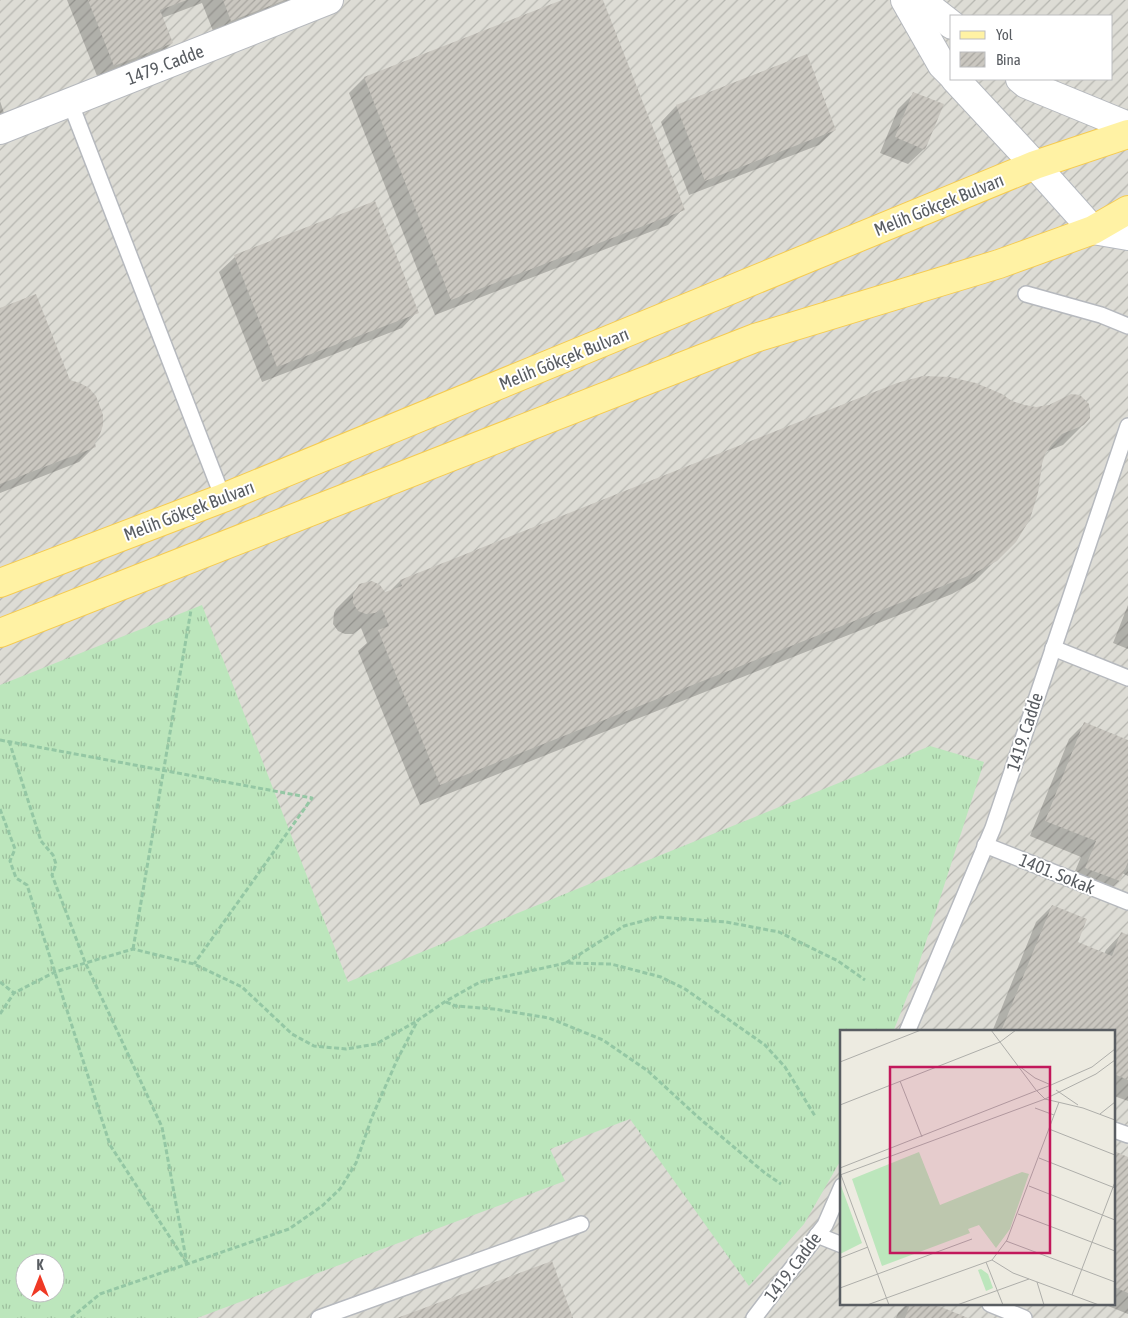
<svg xmlns="http://www.w3.org/2000/svg" width="1128" height="1318" viewBox="0 0 1128 1318" font-family="'Asap Condensed',sans-serif">
<style>
.industrial{fill:url(#industrial-furrows);fill-rule:evenodd}
.grass{fill:url(#grass-tufts);fill-rule:evenodd}
.shadow{fill:#0003}
.building{fill:url(#building-hatch)}
.lines{fill:none;stroke-linecap:round;stroke-linejoin:round}
.service-casing{stroke:#b6b9be;stroke-width:18}
.minor-casing{stroke:#b6b9be;stroke-width:30}
.tertiary-casing{stroke:#b6b9be;stroke-width:30}
.secondary-casing{stroke:#b6bac0;stroke-width:30}
.primary-casing{stroke:#f6cb50;stroke-width:30}
.path{stroke:#94c7a4;stroke-width:3;stroke-dasharray:5 2.5;stroke-linecap:butt}
.service{stroke:#fff;stroke-width:15}
.minor{stroke:#fff;stroke-width:28}
.tertiary{stroke:#fff;stroke-width:28}
.secondary{stroke:#fff;stroke-width:28}
.primary{stroke:#fff2a4;stroke-width:28}
.labels{text-anchor:middle;stroke-width:4;stroke-linejoin:round;paint-order:stroke}
.street-label{font-size:18px;fill:#595d62;stroke:#fff}
.inset-road{fill:none;stroke:#aeaeaa;stroke-width:1}
.view{fill:#c2185b;fill-opacity:0.15;stroke:#c2185b;stroke-width:2.5}
.inset-edge{fill:none;stroke:#595d62;stroke-width:2.5}
</style>
<defs>
<pattern id="industrial-furrows" width="10" height="10" patternUnits="userSpaceOnUse" patternTransform="scale(1.25)"><rect width="10" height="10" fill="#dddcd5"/><path d="M-1 1l2-2M0 10L10 0M9 11l2-2" fill="none" stroke="#b6b6b0"/></pattern>
<pattern id="grass-tufts" width="24" height="20" patternUnits="userSpaceOnUse" patternTransform="scale(1.25)"><rect width="24" height="20" fill="#bce6bc"/><path d="M3 7l-1-3M5 7V3M7 7l1-3M15 17l-1-3M17 17v-4M19 17l1-3" fill="none" stroke="#9cbe9c"/></pattern>
<pattern id="building-hatch" width="6" height="6" patternUnits="userSpaceOnUse" patternTransform="scale(1.25)"><rect width="6" height="6" fill="#cac7c0"/><path d="M-1 1l2-2M0 6l6-6M5 7l2-2" fill="none" stroke="#a7a59f"/></pattern>
</defs>
<rect width="100%" height="100%" fill="#edebe1"/>
<path class="industrial" d="M0,0H1128V1318H0ZM952,16H1112V79H952ZM842,1032H1114V1304H842ZM25,1263H55V1293H25Z"/>
<path class="grass" d="M202,605L348,982L930,746L984,762L913,982L893,1032H842V1158L804,1224L749,1286L630,1119L550,1149L565,1181L197,1318H0V685ZM25,1263H55V1293H25Z"/>
<g class="shadow">
<polygon points="67,0 302,0 215,36 202,3 162,18 172,43 156,59 99,81"/>
<polygon points="565,0 601,0 683,209 668,225 435,315 349,93 364,78"/>
<polygon points="806,56 835,130 819,145 689,195 661,122 676,106"/>
<polygon points="914,93 924,149 908,164 880,153 898,109"/>
<polygon points="0,101 4,113 0,117"/>
<polygon points="235,257 417,312 402,328 262,382 219,272"/>
<polygon points="0,310 69,381 95,396 102,415 93,443 94,447 79,462 0,493"/>
<polygon points="897,384 1012,402 1036,408 1049,406 1079,396 1086,401 1090,409 1089,417 1084,424 1063,445 1045,452 1015,541 975,581 952,594 420,805 358,651 367,643 361,628 353,634 345,634 338,631 333,624 334,613 336,609 357,588 384,594 389,592 400,581"/>
<polygon points="1128,605 1128,649 1113,643"/>
<polygon points="1084,724 1128,741 1128,876 1122,873 1119,881 1103,896 1070,883 1081,857 1030,836 1069,739"/>
<polygon points="1052,906 1076,943 1104,954 1106,950 1121,934 1128,937 1128,1101 1114,1096 1114,1032 992,1032 1036,922"/>
<polygon points="1114,1153 1128,1158 1128,1314 1103,1304 1114,1304"/>
<polygon points="907,1304 931,1304 965,1318 896,1318 898,1313"/>
</g>
<g class="building">
<polygon points="88,0 187,0 160,10 173,43 114,66"/>
<polygon points="223,0 285,0 231,21"/>
<polygon points="562,0 603,0 685,210 451,300 364,77"/>
<polygon points="807,54 836,130 705,181 676,105"/>
<polygon points="913,92 944,104 925,150 895,137"/>
<polygon points="375,201 419,313 277,367 234,255"/>
<polygon points="36,294 70,380 80,383 89,388 96,396 103,415 103,425 100,434 95,443 96,447 0,484 0,308"/>
<polygon points="923,376 950,377 976,383 1002,394 1012,401 1024,405 1036,407 1049,405 1071,394 1080,395 1089,404 1090,418 1084,425 1062,434 1052,444 1045,454 1042,464 1038,493 1030,519 1016,542 997,561 973,574 440,785 378,630 389,626 382,609 375,613 366,614 358,611 353,603 353,595 359,584 372,581 380,585 385,592 402,586 400,580 897,383"/>
<polygon points="1084,722 1128,740 1128,862 1120,881 1085,868 1096,841 1045,821"/>
<polygon points="1052,905 1087,919 1078,942 1112,956 1121,932 1128,935 1128,1080 1114,1074 1114,1032 1008,1032 1002,1029"/>
<polygon points="1114,1151 1128,1157 1128,1293 1114,1287"/>
<polygon points="552,1261 573,1318 397,1318"/>
<polygon points="910,1304 934,1304 968,1318 905,1318"/>
</g>
<g class="lines">
<g class="service-casing">
<g id="service">
<polyline points="70,102 223,498"/>
<polyline points="1026,294 1101,315 1128,326"/>
<polyline points="1053,648 1128,678"/>
<polyline points="985,845 1128,902"/>
<polyline points="907,1032 993,828 1128,426"/>
<polyline points="1114,1130 1128,1135"/>
<polyline points="817,1235 842,1245"/>
<polyline points="990,1304 1024,1318"/>
<polyline points="319,1318 581,1224"/>
<polyline points="754,1318 825,1225 842,1186"/>
</g>
</g>
<g class="minor-casing">
<polyline id="minor" points="0,130 329,0"/>
</g>
<g class="tertiary-casing">
<g id="tertiary">
<polyline points="905,0 942,65 952,75"/>
<polyline points="920,0 952,25"/>
<polyline points="955,79 1035,165"/>
<polyline points="1020,79 1026,84 1128,126"/>
</g>
</g>
<g class="secondary-casing">
<polyline id="secondary" points="1035,165 1093,230 1128,236"/>
</g>
<g class="primary-casing">
<g id="primary">
<polyline points="0,583 223,498 1035,165 1128,134"/>
<polyline points="0,633 755,338 999,264 1093,230 1128,210"/>
</g>
</g>
<g class="path">
<polyline points="0,740 312,798 194,964"/>
<polyline points="9,741 41,841 53,855 56,864 52,875 85,962 162,1127 187,1264"/>
<polyline points="0,809 15,849 10,861 16,878 27,885 110,1145 186,1262"/>
<polyline points="133,949 191,610"/>
<polyline points="566,963 624,926 658,917 726,922 779,932 838,961 865,980"/>
<polyline points="0,982 14,993"/>
<polyline points="446,1002 456,1006 494,1009 549,1018 603,1040 648,1071 699,1118 765,1173 781,1184"/>
<polyline points="0,1014 14,993 55,972 133,949 194,964 242,987 292,1034 314,1046 346,1049 376,1044 417,1021"/>
<polyline points="71,1318 100,1294 289,1229 322,1206 340,1189 356,1163 372,1117 397,1060 418,1020 446,1001 480,982 566,963 611,964 661,977 685,989 765,1045 785,1067 815,1116"/>
</g>
<use href="#service" class="service"/>
<use href="#minor" class="minor"/>
<use href="#tertiary" class="tertiary"/>
<use href="#secondary" class="secondary"/>
<use href="#primary" class="primary"/>
</g>
<g class="labels">
<g class="street-label">
<text transform="translate(165 65) rotate(-21)" y="6">1479. Cadde</text>
<text transform="translate(939 205) rotate(-22)" y="6">Melih Gökçek Bulvarı</text>
<text transform="translate(564 359) rotate(-22)" y="6">Melih Gökçek Bulvarı</text>
<text transform="translate(189 511) rotate(-21)" y="6">Melih Gökçek Bulvarı</text>
<text transform="translate(1025 732) rotate(-72)" y="6">1419. Cadde</text>
<text transform="translate(1057 874) rotate(22)" y="6">1401. Sokak</text>
<text transform="translate(793 1267) rotate(-53)" y="6">1419. Cadde</text>
</g>
</g>
<g transform="translate(840 1030)">
<rect width="275" height="275" fill="#edebe1"/>
<path d="M79,122L100,175L182,142L189,144L170,199L156,218L139,195L128,199L130,203L42,236L12,149Z" fill="#bce6bc"/>
<path d="M0,153L22,213L0,224ZM141,239L148,244L153,258L146,261L138,240Z" fill="#bce6bc"/>
<path class="inset-road" d="M151,0L196,60M0,32L81,0M179,36L195,48L211,55M60,51L82,107M196,60L205,69L243,78L275,90M216,60L238,75M0,75L160,12L176,0M195,78L214,85M260,84L275,72M209,99L275,125M199,128L275,158M0,138L211,55L252,37L275,19M0,145L205,69L256,44L275,30M1,145L49,275M189,156L275,190M178,184L275,221M166,211L275,252M0,228L28,217M152,230L173,243L259,275M146,232L163,275M197,252L204,275M0,258L132,209M232,265L275,152M27,275L152,230L167,210L219,72M117,275L189,249"/>
<path class="view" d="M50,37H210V223H50Z"/>
<rect width="275" height="275" class="inset-edge"/>
</g>
<rect x="950" y="15" width="162" height="65" fill="#ffffff" stroke="#bdbec0"/>
<rect x="960" y="31" width="25" height="8" fill="#fff2a4" stroke="#bdbec0"/>
<text x="996" y="40" font-size="15" fill="#595d62">Yol</text>
<rect x="960" y="52" width="25" height="15" fill="url(#building-hatch)" stroke="#bdbec0"/>
<text x="996" y="65" font-size="15" fill="#595d62">Bina</text>
<g transform="translate(40 1278)"><circle r="24" fill="#ffffff" stroke="#bdbec0"/>
<path d="M0-4L9 19L0 12L-9 19Z" fill="#ef3925"/>
<text y="-8" font-size="14" font-weight="bold" text-anchor="middle" fill="#595d62">K</text>
</g>
</svg>
